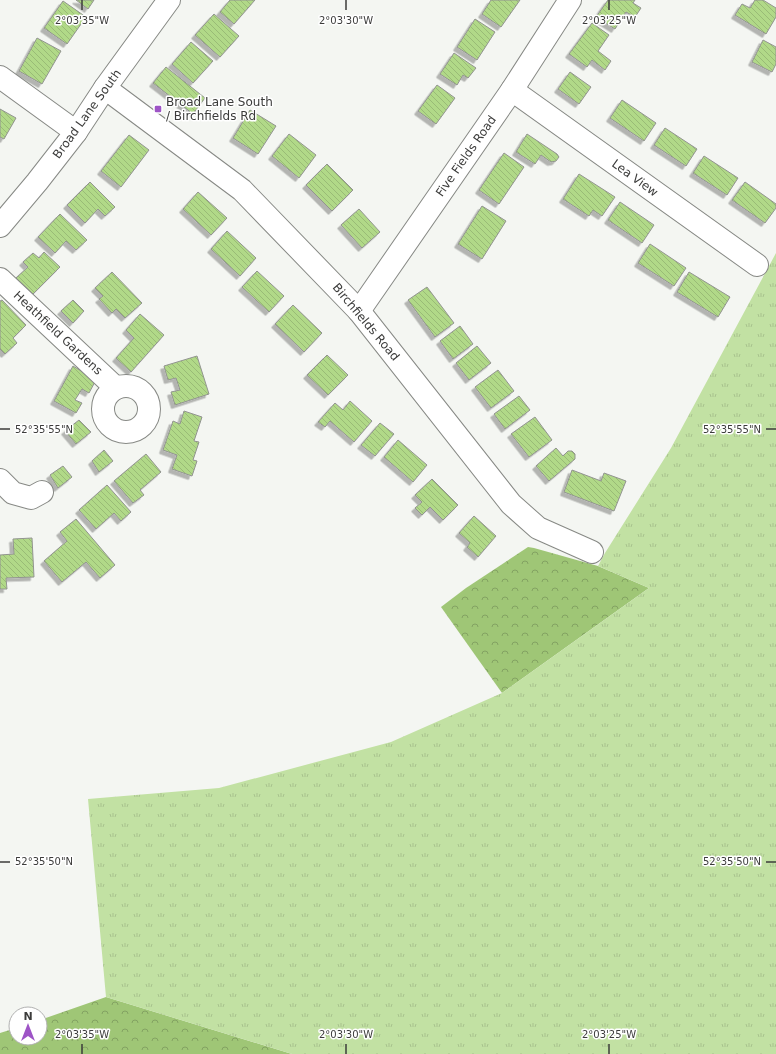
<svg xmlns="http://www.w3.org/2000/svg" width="776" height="1054" viewBox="0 0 776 1054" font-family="'DejaVu Sans',sans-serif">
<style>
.forest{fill:url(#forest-crowns)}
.park{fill:url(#park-tufts)}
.building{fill:url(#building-back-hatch);stroke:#929490;filter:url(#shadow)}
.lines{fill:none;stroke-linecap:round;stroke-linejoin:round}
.minor-casing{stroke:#878985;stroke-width:24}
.minor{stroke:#fff;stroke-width:22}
.ticks{fill:none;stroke:#3c3c3b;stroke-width:1.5}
.poi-dot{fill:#9e54c6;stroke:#fff;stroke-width:1.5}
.labels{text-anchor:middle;stroke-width:3;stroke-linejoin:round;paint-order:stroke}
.poi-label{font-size:12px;fill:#3c3c3b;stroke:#fff;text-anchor:start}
.street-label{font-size:12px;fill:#3c3c3b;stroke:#fff}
.ticks-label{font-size:10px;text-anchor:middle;fill:#3c3c3b;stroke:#fff;stroke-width:3;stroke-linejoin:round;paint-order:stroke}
</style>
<defs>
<pattern id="forest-crowns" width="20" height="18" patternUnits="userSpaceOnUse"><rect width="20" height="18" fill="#9fc676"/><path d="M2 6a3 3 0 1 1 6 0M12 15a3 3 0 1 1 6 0" fill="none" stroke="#83a262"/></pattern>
<pattern id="park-tufts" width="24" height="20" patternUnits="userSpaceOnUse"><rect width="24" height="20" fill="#c2e1a3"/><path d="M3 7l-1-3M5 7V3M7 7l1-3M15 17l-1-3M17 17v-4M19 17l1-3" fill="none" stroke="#a8c28d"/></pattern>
<pattern id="building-back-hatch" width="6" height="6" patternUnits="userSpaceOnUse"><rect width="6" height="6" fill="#b1d988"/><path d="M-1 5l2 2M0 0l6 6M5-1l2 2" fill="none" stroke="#99bb76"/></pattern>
<filter id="shadow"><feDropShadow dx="-3.5" dy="3.5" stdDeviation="0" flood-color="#0004"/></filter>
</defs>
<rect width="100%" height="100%" fill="#f4f6f2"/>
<g class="forest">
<polygon points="528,547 534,548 598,566 649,588 502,693 441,607 466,588"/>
<polygon points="106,997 292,1054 0,1054 0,1033 16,1028 16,1038 40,1038 40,1020"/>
</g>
<polygon class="park" points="776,253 776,1054 292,1054 106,997 88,799 219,788 391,742 502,693 649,588 598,566 605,553 671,448"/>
<g class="building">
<polygon points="76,0 94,0 88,9"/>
<polygon points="230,0 255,0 234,24 220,12"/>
<polygon points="491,0 520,0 501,27 482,14"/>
<polygon points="608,0 635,0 633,3 641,8 635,17 626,12 615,29 596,17"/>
<polygon points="755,0 763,0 776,8 776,17 766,34 735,15 742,4 750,8"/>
<polygon points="63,1 86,17 67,44 44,28"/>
<polygon points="214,14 239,36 220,57 195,35"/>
<polygon points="475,19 495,32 477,60 457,47"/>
<polygon points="592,23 609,35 598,51 611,61 605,70 592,60 587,67 569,54"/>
<polygon points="37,38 61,51 42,84 19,71"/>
<polygon points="763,40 776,47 776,64 772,72 752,62"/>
<polygon points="191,42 213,61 193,83 172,64"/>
<polygon points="454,53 476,68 468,78 463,75 457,85 440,74"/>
<polygon points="166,67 205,98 193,114 153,83"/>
<polygon points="570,72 591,87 579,104 558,89"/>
<polygon points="437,85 455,98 436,124 418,111"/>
<polygon points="622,100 656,123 644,141 610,118"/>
<polygon points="0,109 16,118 4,139 0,137"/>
<polygon points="250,110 276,126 258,154 233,138"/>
<polygon points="665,128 697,149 686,166 654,145"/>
<polygon points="289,134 316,155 299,178 272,156"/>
<polygon points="527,134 557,154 559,157 556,161 551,162 541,155 535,164 516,152"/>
<polygon points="129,135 149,150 121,187 101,171"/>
<polygon points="504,153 524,167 499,204 479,190"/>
<polygon points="704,156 738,178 727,195 693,173"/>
<polygon points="327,164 353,190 332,211 306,185"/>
<polygon points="579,174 615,197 602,216 593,210 589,216 563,199"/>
<polygon points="90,182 115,207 105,216 98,209 85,223 67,205"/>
<polygon points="745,182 776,204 776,208 765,223 732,200"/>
<polygon points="198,192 227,218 211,235 183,209"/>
<polygon points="620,202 654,225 642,243 608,220"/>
<polygon points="482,206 506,221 482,259 458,244"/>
<polygon points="359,209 380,232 362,248 341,225"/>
<polygon points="60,214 87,240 76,250 66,241 55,253 38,237"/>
<polygon points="227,231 256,258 240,276 211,249"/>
<polygon points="650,244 686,268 674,286 638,263"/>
<polygon points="44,252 60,267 33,294 16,278 28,267 23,262 33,253 39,258"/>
<polygon points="257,271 284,296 269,312 242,287"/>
<polygon points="112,272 142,303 125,318 116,309 112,313 99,299 103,296 95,288"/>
<polygon points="689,272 730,297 718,317 677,292"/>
<polygon points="427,287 454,323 435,337 408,300"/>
<polygon points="2,300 26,325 13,338 17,343 5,354 0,349 0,301"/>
<polygon points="73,300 84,311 73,323 61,311"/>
<polygon points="293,305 322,333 304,352 275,324"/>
<polygon points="140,314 164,335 131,372 116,358 134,338 126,330"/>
<polygon points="460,326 473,344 453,359 440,341"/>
<polygon points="477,346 491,363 469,380 456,363"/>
<polygon points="327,355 348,375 328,395 307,375"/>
<polygon points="197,356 209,394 175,405 171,392 180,390 176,378 168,380 164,366"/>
<polygon points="73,366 96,380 89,393 82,389 75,400 82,403 76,413 54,401"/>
<polygon points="498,370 514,391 491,408 475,387"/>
<polygon points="519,396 530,410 505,429 494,414"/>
<polygon points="350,401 372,421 354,442 330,421 325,427 318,422 335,403 343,410"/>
<polygon points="184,411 202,417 194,441 199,442 193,460 197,461 192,476 172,469 177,455 163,450 173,421 180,424"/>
<polygon points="535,417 552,440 529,457 511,434"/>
<polygon points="79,420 91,432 76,444 65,431"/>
<polygon points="380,423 394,434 375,456 361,445"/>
<polygon points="398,440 427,465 413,482 384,457"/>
<polygon points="556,448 563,456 568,451 572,451 575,454 575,459 549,481 536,466"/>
<polygon points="104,450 113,461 99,472 92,461"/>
<polygon points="146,454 161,472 140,490 144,495 133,503 114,481"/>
<polygon points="63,466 72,477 58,488 50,475"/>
<polygon points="572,470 601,481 604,473 626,481 614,511 564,492"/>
<polygon points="432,479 458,505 443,520 430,507 422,515 415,508 422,502 415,495"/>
<polygon points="107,485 131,512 121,521 114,513 96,529 79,510"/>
<polygon points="474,516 496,536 478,557 467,547 470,543 459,533"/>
<polygon points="76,519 115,565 100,578 86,562 62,582 44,561 67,541 60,532"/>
<polygon points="32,538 34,577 6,578 7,589 0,589 0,555 14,554 13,539"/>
</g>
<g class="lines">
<g class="minor-casing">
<g id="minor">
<polyline points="0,77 76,132"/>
<polyline points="105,88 242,190 359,311 511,504 538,528 592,552"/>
<polyline points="512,90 757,265"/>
<polyline points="0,226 37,182 76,132 105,88 169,0"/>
<polyline points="0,279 116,388"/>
<polyline points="359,311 512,90 570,0"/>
<circle cx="126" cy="409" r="23"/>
<polyline points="0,480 13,493 31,498 42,492"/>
</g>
</g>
<use href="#minor" class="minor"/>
</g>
<path class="ticks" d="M82,0V10M346,0V10M609,0V10M0,429H10M766,429H776M0,862H10M766,862H776M82,1044V1054M346,1044V1054M609,1044V1054"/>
<rect class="poi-dot" x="154" y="105" width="8" height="8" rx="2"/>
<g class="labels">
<g class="poi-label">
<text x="166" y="106">Broad Lane South<tspan x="166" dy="14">/ Birchfields Rd</tspan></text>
</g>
<g class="street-label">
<text transform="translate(87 114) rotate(-54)" y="4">Broad Lane South</text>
<text transform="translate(466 156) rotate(-55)" y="4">Five Fields Road</text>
<text transform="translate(635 178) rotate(36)" y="4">Lea View</text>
<text transform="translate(366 322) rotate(50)" y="4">Birchfields Road</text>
<text transform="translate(58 333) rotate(43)" y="4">Heathfield Gardens</text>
</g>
</g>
<g class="ticks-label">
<text x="82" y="24">2°03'35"W</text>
<text x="346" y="24">2°03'30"W</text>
<text x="609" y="24">2°03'25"W</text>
<text x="44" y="433">52°35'55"N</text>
<text x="732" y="433">52°35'55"N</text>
<text x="44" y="865">52°35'50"N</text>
<text x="732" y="865">52°35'50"N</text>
<text x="82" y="1038">2°03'35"W</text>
<text x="346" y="1038">2°03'30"W</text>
<text x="609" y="1038">2°03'25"W</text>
</g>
<g transform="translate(28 1026)"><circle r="19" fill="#ffffff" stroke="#b1b1b1"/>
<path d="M0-3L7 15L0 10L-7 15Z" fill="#9e54c6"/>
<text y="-6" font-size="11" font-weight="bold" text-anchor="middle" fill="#3c3c3b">N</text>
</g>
</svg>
